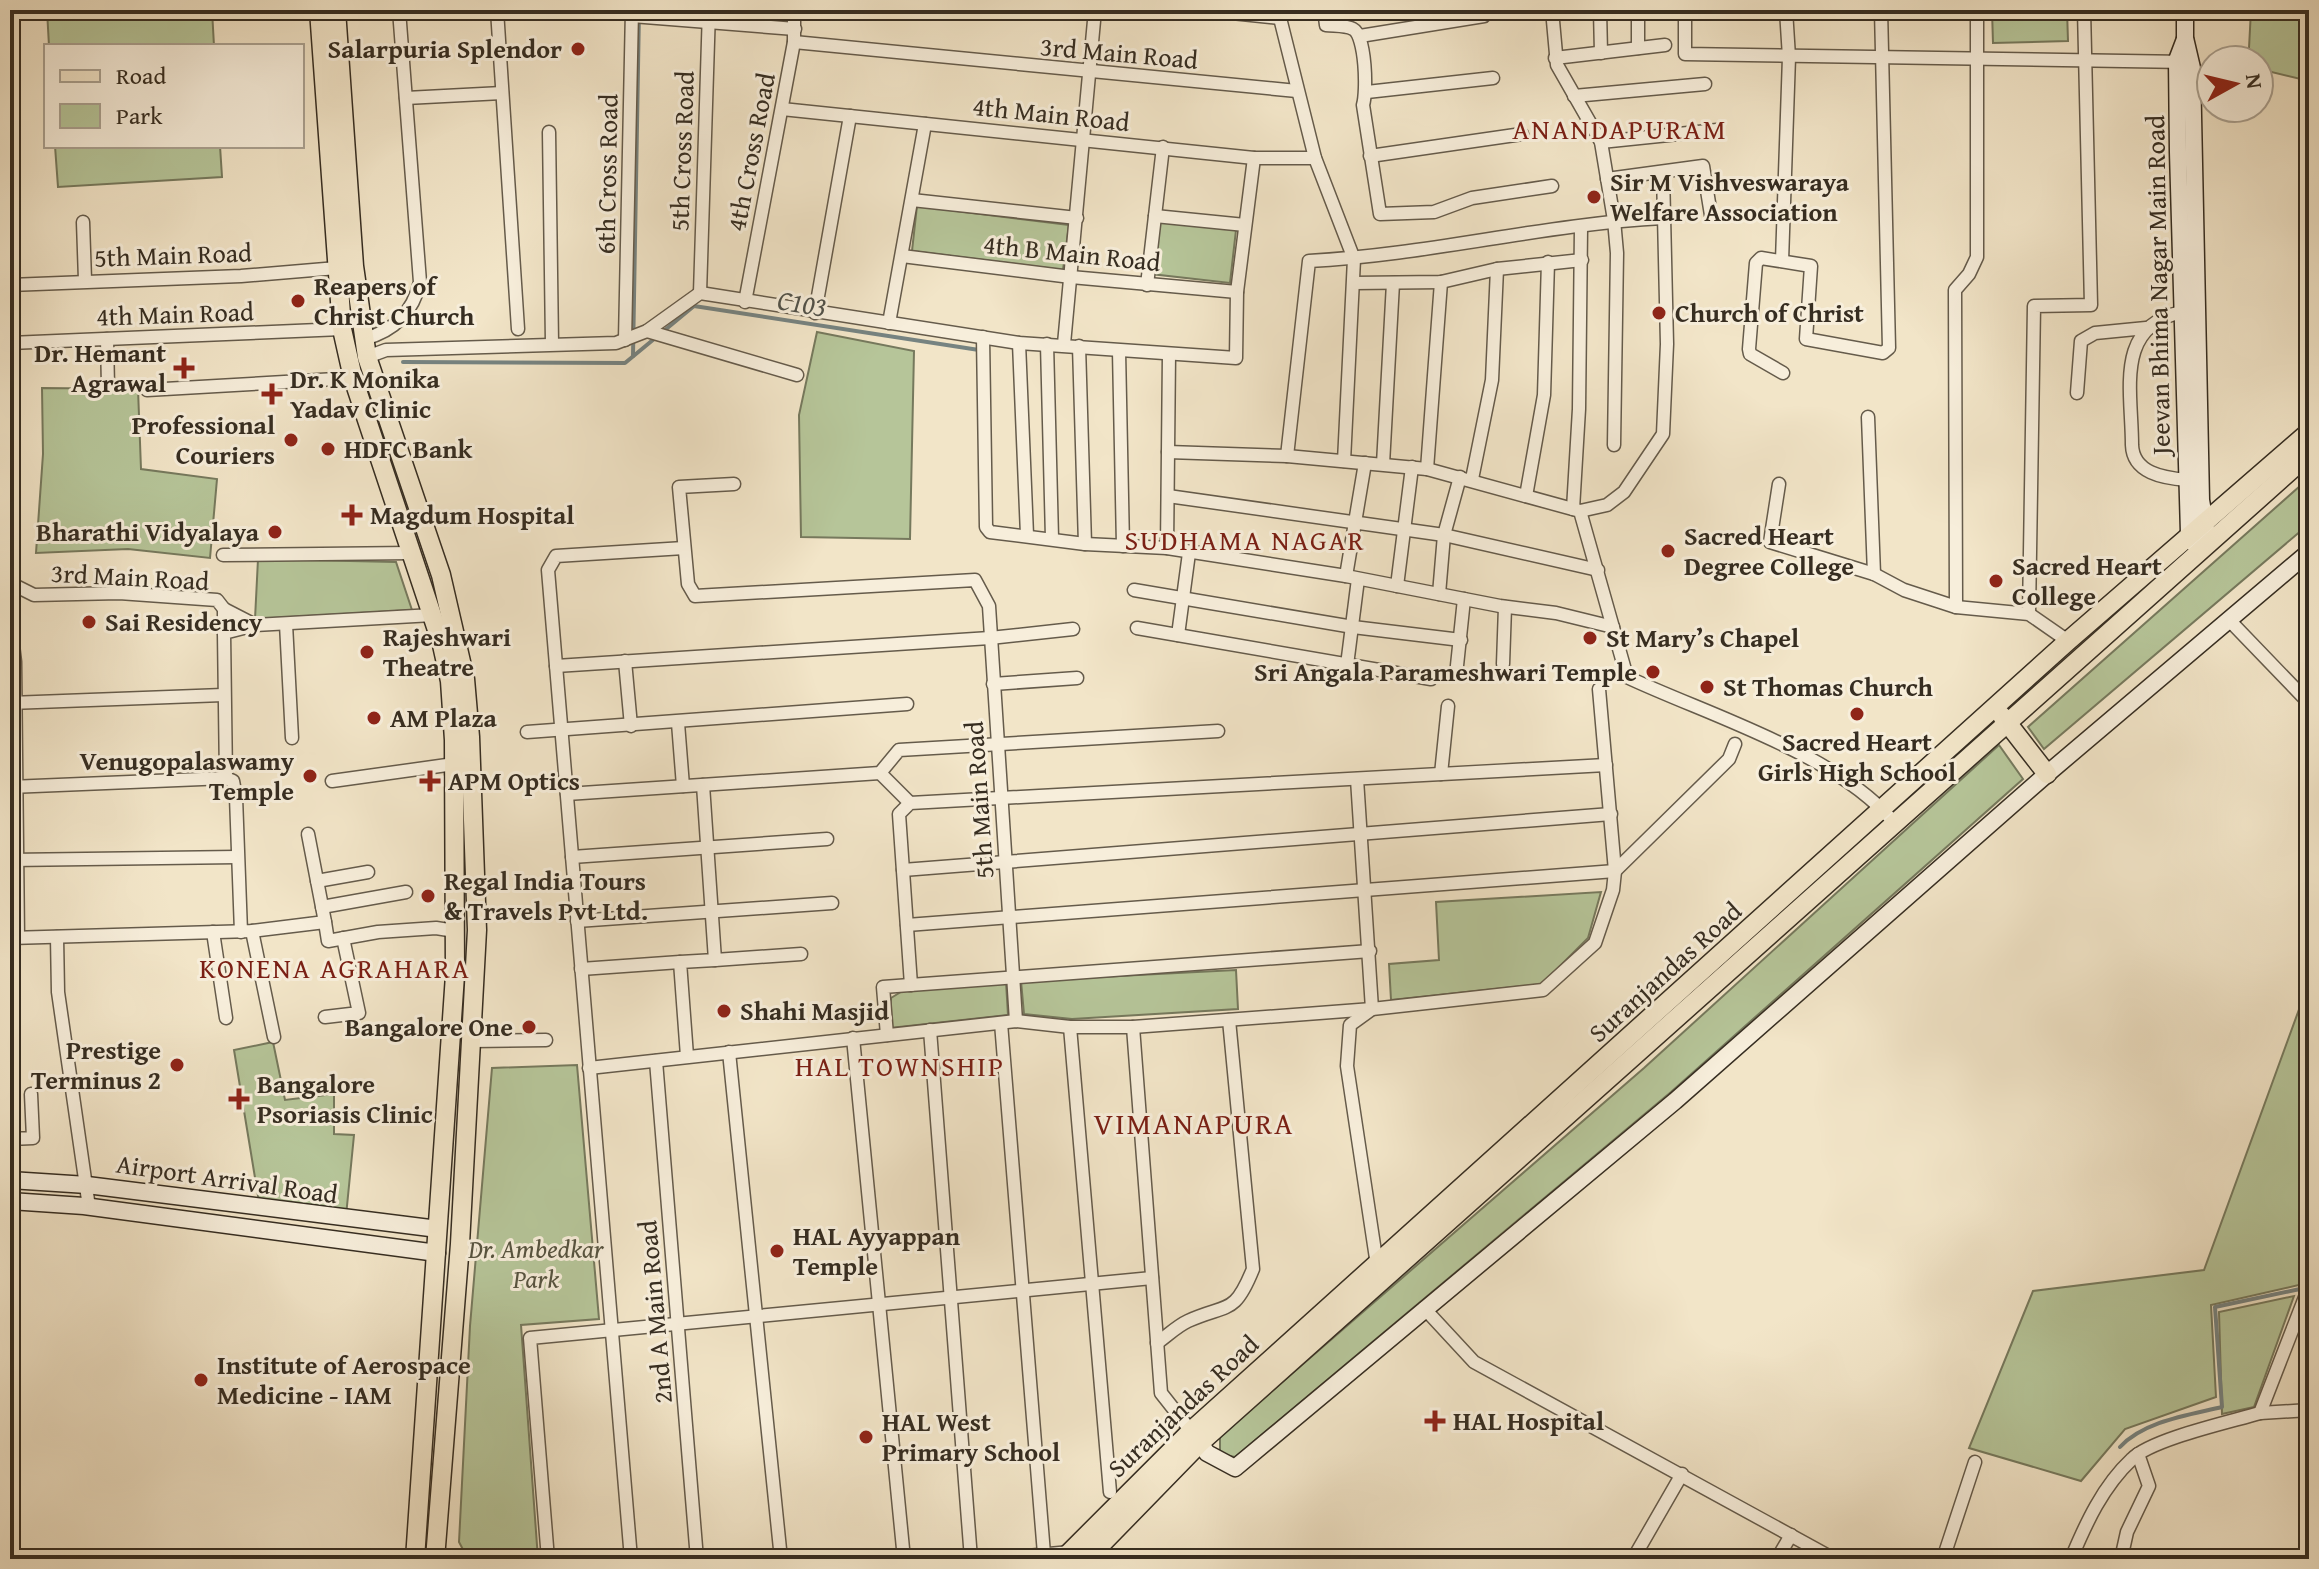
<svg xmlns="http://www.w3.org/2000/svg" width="2319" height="1569" viewBox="0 0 2319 1569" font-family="'Gentium Book Plus',serif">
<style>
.green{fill:#b6c599;stroke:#76795d;stroke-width:2}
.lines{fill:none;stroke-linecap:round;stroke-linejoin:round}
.stream{stroke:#768381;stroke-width:4}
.street-casing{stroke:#655b4b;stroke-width:15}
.secondary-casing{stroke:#362d21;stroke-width:19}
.primary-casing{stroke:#362d21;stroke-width:21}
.street{stroke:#f7eedb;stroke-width:12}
.secondary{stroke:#f7eedb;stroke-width:16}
.primary{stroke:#f2e5c8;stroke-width:18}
.poi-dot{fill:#8f2418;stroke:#f7eedb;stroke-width:3}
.labels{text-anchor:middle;stroke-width:6;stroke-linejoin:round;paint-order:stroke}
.poi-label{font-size:26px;font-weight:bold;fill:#362d21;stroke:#f7eedb;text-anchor:start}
.street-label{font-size:26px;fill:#362d21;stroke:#f7eedb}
.park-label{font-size:26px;font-style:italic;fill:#56533f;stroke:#f7eedb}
.neighbourhood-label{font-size:28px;letter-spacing:2px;fill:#7a1f14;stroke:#f7eedb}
.water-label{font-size:28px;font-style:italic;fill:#505149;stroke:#f7eedb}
.quarter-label{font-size:30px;letter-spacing:2px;fill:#7a1f14;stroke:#f7eedb}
</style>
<rect width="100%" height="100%" fill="#f2e5c8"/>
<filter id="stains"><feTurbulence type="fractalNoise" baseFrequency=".0025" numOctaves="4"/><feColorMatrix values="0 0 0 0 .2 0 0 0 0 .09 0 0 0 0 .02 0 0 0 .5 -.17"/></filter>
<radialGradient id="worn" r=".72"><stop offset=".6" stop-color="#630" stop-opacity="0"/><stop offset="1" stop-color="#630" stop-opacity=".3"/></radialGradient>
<g class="green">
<polygon points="47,10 212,10 214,46 49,46"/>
<polygon points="1992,10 2067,10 2068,41 1993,43"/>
<polygon points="2251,10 2309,10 2309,81 2259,69 2259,60 2253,60 2249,48"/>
<polygon points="55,146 220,146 222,177 58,187"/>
<polygon points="917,206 1069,225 1063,270 912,251"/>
<polygon points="1156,221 1236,230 1230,283 1151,274"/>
<polygon points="817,332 914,351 910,539 801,537 799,415"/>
<polygon points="42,388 138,389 141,469 217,479 210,558 128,549 36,553 43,454"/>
<polygon points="2309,478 2309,524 2044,749 2028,727"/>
<polygon points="258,559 396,562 412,610 255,619"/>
<polygon points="1999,745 2023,779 1671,1092 1235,1457 1220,1454 1220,1436 1644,1068"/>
<polygon points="1601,892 1588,938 1542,984 1391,1000 1389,964 1439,960 1436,902"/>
<polygon points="1236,970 1238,1009 1072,1019 1024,1014 1021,981"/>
<polygon points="1006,982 1008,1015 890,1028 891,998 909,987"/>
<polygon points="2309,982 2309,1260 2299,1285 2211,1305 2216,1397 2125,1429 2081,1481 1969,1448 2033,1291 2204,1270"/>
<polygon points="273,1042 285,1100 334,1094 334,1134 354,1135 346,1216 259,1202 234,1050"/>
<polygon points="577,1065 599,1319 521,1325 538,1559 468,1559 459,1542 470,1326 492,1068"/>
<polygon points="2294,1296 2254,1407 2222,1414 2219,1312"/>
</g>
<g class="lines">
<g class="stream">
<polyline points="633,356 639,10"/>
<polyline points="403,362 625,363 694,306 979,350"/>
<path d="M2120,1447C2144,1421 2189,1415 2222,1407L2215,1307L2300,1289"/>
</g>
<g class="street-casing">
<g id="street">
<polyline points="497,10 518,329"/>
<polyline points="1203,10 1280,18"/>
<polyline points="1278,10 1315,158 1354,259 1344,461"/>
<path d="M1324,10L1326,25C1334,26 1346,25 1353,29C1366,36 1367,92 1363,105L1380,214L1434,212L1472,198L1552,186"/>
<polyline points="1552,10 1557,65 1601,142 1614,220 1617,253 1614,445"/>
<polyline points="1600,10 1601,53"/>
<polyline points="1685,10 1685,54 2186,62"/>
<polyline points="632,16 795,29"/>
<polyline points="1360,36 1484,16"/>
<polyline points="794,42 1297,91"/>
<polyline points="1638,48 1638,10"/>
<polyline points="1555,58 1665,45"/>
<polyline points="1367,92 1493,78"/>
<polyline points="1574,96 1705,84"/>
<polyline points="406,98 502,93"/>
<polyline points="782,109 1254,158 1315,158"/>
<polyline points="549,132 552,343"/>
<polyline points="1601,142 1717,130"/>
<polyline points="1370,156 1522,134"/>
<polyline points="1607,179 1703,166 1711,215"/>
<polyline points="912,200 1077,218"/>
<polyline points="1155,216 1245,225"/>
<polyline points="83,222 85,280"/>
<polyline points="902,256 1071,277 1237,292"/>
<polyline points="1782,261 1789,57 1786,10"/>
<polyline points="1354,283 1441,282 1497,269 1582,260"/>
<polyline points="10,285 241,276 337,268"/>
<polyline points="1147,285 1163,147"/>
<polyline points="700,293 709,10"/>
<polyline points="745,302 794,42 794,10"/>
<path d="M2182,312C2114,326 2132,391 2132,445C2133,473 2163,478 2187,480"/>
<polyline points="815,313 850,116"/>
<polyline points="889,323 925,124"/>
<polyline points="647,331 797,375"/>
<polyline points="983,337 986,527 990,532 1085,544 1167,548 1346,576 1500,606 1556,613 1613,627"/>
<polyline points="107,339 108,387"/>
<path d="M364,339C394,331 413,312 420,282L399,10"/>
<polyline points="625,340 632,10"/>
<polyline points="10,343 342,329"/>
<polyline points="1019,343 1027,535"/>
<polyline points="1047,344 1052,538"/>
<polyline points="1064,344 1095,10"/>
<polyline points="1079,346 1085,544"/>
<polyline points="1119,351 1123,546"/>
<polyline points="367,357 386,350 616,343 647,331 700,293 1019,343 1236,358 1237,292 1254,158"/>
<polyline points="1783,373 1750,354 1749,349 1756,263 1761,258 1811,266 1806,339 1883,353 1889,348 1881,10"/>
<polyline points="147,390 353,378"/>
<polyline points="2077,393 2081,341 2095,333 2146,328"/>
<polyline points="1868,417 1874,574"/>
<path d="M1168,452L1287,456L1427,469L1580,511L1627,677C1710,716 1839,754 1896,825"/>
<path d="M1287,456L1309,261C1428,255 1545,224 1663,218"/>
<polyline points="1383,464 1393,283"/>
<polyline points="1427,469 1441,282"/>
<polyline points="1472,479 1492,380 1497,269"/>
<polyline points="734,484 679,487 688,584 695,596 975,580 989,606 1016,1021"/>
<polyline points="1779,484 1770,542 1874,574 1904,590 1956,607 2029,614 2068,641"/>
<polyline points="1168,496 1444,535 1598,570"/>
<polyline points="1526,496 1544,395 1548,262"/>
<polyline points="1573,509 1579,409 1581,228"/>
<polyline points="1580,511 1607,505 1624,492 1663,434 1667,344 1663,173"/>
<polyline points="1167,548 1169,354"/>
<polyline points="223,555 411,553"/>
<polyline points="1346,576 1365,463"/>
<polyline points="10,583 34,595 119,593 217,600 224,609 224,633"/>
<polyline points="1397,586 1412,467"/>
<polyline points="1134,590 1353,627 1461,640"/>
<polyline points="1439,594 1444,535 1460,477"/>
<polyline points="1956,607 1955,290 1969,274 1977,257 1977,10"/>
<polyline points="224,609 255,625"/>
<polyline points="2029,614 2034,306 2091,305 2084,10"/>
<polyline points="10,620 15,662 18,938"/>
<polyline points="2231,622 2309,703"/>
<polyline points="286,624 292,738"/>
<polyline points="1137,628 1431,679"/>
<polyline points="1178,635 1189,553"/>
<polyline points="625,661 631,726"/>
<polyline points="1503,664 1505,607"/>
<polyline points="1347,665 1358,579"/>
<polyline points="556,666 990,638 1073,629"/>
<polyline points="1456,675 1464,599"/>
<polyline points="993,684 1077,678"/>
<polyline points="10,703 223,695"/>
<polyline points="678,723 683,786"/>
<polyline points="527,732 907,704"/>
<polyline points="880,773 910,803"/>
<polyline points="1441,774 1448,706"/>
<polyline points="1357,779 1372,1009 1350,1025 1347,1066 1377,1265"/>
<polyline points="332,781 454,764"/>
<polyline points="10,787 226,778"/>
<polyline points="567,794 880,773 899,750 1218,731"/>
<polyline points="308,834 325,922"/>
<polyline points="572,857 827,839"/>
<polyline points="10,860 237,857"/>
<polyline points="903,870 1611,814"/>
<polyline points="317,881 368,872"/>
<polyline points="322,907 406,892"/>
<polyline points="577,921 832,903"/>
<polyline points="907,925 1615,871 1729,759 1735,744"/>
<polyline points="252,931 274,1037"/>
<polyline points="213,932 226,1018"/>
<polyline points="241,932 236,797 233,781 226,778 224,633 255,625 433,615"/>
<polyline points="57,937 58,992 89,1207"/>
<polyline points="10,938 252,931 325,922 328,941 378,932 436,928 455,931"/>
<polyline points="715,960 801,954"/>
<polyline points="581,969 680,962"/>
<polyline points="911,985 899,814 910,803 1606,765"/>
<polyline points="325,1017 359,1013 343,938"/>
<polyline points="1001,1023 1044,1554"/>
<polyline points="1070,1027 1110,1492"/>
<polyline points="1133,1027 1161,1393 1191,1431"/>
<polyline points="930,1030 971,1559"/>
<polyline points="887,1035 883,987 1370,951"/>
<polyline points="853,1038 904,1559"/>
<polyline points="472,1041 546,1040"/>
<polyline points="729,1052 781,1559"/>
<polyline points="687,1056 680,962 715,960 703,785"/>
<polyline points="656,1061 697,1559"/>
<polyline points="589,1068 1016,1021 1070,1027 1133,1027 1372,1009 1543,990 1595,943 1613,890 1615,871 1599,689"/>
<polyline points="10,1139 33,1138 31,1094"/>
<polyline points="1424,1308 1474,1362 1834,1559"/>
<path d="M1157,1343C1167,1336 1177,1326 1188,1321C1228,1303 1234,1316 1253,1269L1229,1020"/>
<polyline points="2260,1413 2309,1410"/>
<polyline points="548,1559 530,1338 1152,1278"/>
<polyline points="631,1559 548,570 556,556 684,548"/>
<polyline points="993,1559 1070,1552"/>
<polyline points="1633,1559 1682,1474"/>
<polyline points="1777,1559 1791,1535"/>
<polyline points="1943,1559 1975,1462"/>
<path d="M2071,1559C2086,1523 2103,1486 2132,1459C2152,1439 2230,1422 2260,1413L2309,1287"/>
<polyline points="2121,1559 2127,1532 2149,1486 2138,1454"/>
</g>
</g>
<g class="secondary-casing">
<g id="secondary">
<polyline points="2185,10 2185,38 2192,68 2201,500 2207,535"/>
<polyline points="2185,39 2177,60 2178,152 2189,533 2195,545"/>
<polyline points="10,1180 87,1185 438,1229"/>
<polyline points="10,1201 84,1206 437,1253"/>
<polyline points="1194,1434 1207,1453 1235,1468 1675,1101 2047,774 2309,552"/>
</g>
</g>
<g class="primary-casing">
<g id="primary">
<polyline points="319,10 342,329 353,378 442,645 450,681 454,740 455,975 415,1559"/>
<polyline points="336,10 354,266 367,357 441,575 465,679 470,737 477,930 460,1244 435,1559"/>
<polyline points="2002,716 2047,774"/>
<polyline points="1063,1559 1191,1431 2068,641 2309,432"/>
<polyline points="1087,1559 1201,1442 2309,454"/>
</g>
</g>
<use href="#street" class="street"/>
<use href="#secondary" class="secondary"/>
<use href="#primary" class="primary"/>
</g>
<g class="poi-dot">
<circle cx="578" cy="49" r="8"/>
<circle cx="1594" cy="197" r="8"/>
<circle cx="298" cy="301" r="8"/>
<circle cx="1659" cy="313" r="8"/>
<path d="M180 356h8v8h8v8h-8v8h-8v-8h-8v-8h8z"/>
<path d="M268 382h8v8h8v8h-8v8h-8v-8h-8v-8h8z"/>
<circle cx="291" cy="440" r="8"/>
<circle cx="328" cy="449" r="8"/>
<path d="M348 503h8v8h8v8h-8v8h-8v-8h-8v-8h8z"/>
<circle cx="275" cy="532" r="8"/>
<circle cx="1668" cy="551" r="8"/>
<circle cx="1996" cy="581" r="8"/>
<circle cx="89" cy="622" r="8"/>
<circle cx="1590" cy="638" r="8"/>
<circle cx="367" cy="652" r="8"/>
<circle cx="1653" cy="672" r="8"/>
<circle cx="1707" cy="687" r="8"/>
<circle cx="1857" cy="714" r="8"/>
<circle cx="374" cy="718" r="8"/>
<circle cx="310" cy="776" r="8"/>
<path d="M426 769h8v8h8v8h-8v8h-8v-8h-8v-8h8z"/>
<circle cx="428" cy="896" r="8"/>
<circle cx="724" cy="1011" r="8"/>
<circle cx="529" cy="1027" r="8"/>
<circle cx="177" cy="1065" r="8"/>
<path d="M235 1087h8v8h8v8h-8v8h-8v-8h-8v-8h8z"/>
<circle cx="777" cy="1251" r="8"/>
<circle cx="201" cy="1380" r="8"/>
<path d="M1431 1409h8v8h8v8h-8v8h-8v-8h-8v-8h8z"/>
<circle cx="866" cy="1437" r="8"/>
</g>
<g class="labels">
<g class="poi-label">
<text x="562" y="58" text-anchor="end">Salarpuria Splendor</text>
<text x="1610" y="191">Sir M Vishveswaraya<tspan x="1610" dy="30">Welfare Association</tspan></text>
<text x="314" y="295">Reapers of<tspan x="314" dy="30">Christ Church</tspan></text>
<text x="1675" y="322">Church of Christ</text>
<text x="166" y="362" text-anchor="end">Dr. Hemant<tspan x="166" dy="30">Agrawal</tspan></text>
<text x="290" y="388">Dr. K Monika<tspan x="290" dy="30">Yadav Clinic</tspan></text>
<text x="275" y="434" text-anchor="end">Professional<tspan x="275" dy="30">Couriers</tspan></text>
<text x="344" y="458">HDFC Bank</text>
<text x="370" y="524">Magdum Hospital</text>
<text x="259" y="541" text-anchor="end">Bharathi Vidyalaya</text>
<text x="1684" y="545">Sacred Heart<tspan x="1684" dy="30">Degree College</tspan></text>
<text x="2012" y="575">Sacred Heart<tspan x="2012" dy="30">College</tspan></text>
<text x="105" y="631">Sai Residency</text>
<text x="383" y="646">Rajeshwari<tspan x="383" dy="30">Theatre</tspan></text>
<text x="1606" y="647">St Mary’s Chapel</text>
<text x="1637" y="681" text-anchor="end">Sri Angala Parameshwari Temple</text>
<text x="1723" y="696">St Thomas Church</text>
<text x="390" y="727">AM Plaza</text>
<text x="1857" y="751" text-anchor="middle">Sacred Heart<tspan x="1857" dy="30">Girls High School</tspan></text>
<text x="294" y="770" text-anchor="end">Venugopalaswamy<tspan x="294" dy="30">Temple</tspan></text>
<text x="448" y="790">APM Optics</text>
<text x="444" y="890">Regal India Tours<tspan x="444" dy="30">&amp; Travels Pvt Ltd.</tspan></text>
<text x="740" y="1020">Shahi Masjid</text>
<text x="513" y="1036" text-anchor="end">Bangalore One</text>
<text x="161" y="1059" text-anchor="end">Prestige<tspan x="161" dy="30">Terminus 2</tspan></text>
<text x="257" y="1093">Bangalore<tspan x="257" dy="30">Psoriasis Clinic</tspan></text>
<text x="793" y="1245">HAL Ayyappan<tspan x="793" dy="30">Temple</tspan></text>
<text x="217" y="1374">Institute of Aerospace<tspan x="217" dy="30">Medicine - IAM</tspan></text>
<text x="1453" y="1430">HAL Hospital</text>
<text x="882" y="1431">HAL West<tspan x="882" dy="30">Primary School</tspan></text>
</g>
<g class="street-label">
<text transform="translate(1119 53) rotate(5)" y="9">3rd Main Road</text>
<text transform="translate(1051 114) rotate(6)" y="9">4th Main Road</text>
<text transform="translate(682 151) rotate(-88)" y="9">5th Cross Road</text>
<text transform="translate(751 152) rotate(-79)" y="9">4th Cross Road</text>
<text transform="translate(607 174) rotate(-89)" y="9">6th Cross Road</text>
<text transform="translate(1072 253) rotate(6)" y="9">4th B Main Road</text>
<text transform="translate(173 255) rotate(-2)" y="9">5th Main Road</text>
<text transform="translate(2158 285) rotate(-91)" y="9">Jeevan Bhima Nagar Main Road</text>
<text transform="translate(175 314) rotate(-2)" y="9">4th Main Road</text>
<text transform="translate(130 577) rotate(3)" y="9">3rd Main Road</text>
<text transform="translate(979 800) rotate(-94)" y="9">5th Main Road</text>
<text transform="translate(1665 972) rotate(-42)" y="9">Suranjandas Road</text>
<text transform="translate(227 1179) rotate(8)" y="9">Airport Arrival Road</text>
<text transform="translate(655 1312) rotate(-95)" y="9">2nd A Main Road</text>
<text transform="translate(1183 1406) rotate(-43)" y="9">Suranjandas Road</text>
</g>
<g class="park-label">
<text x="536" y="1258">Dr. Ambedkar<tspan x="536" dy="30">Park</tspan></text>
</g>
<g class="neighbourhood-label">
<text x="1620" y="139">ANANDAPURAM</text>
<text x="1245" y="550">SUDHAMA NAGAR</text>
<text x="335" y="978">KONENA AGRAHARA</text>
<text x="900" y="1076">HAL TOWNSHIP</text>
</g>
<g class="water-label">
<text transform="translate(802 303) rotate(9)" y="10">C103</text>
</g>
<g class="quarter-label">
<text x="1194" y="1134">VIMANAPURA</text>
</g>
</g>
<rect width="2319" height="1569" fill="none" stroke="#f2e5c8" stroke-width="40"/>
<rect x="12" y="12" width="2295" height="1545" fill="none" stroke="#362d21" stroke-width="4"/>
<rect x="20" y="20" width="2279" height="1529" fill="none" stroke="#362d21" stroke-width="2"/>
<rect x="44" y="44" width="260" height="104" fill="#f7eedb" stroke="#aaa191" stroke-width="2"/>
<rect x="60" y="70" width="40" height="12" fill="#f2e5c8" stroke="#aaa191" stroke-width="2"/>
<text x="116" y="84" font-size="24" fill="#362d21">Road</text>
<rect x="60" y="104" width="40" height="24" fill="#b6c599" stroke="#aaa191" stroke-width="2"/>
<text x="116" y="124" font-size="24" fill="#362d21">Park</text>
<g transform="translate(2235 84) rotate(82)"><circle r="38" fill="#f7eedb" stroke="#aaa191" stroke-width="2"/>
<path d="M0-6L14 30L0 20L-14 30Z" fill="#8f2418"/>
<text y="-12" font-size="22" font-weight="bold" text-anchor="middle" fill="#362d21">N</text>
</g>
<rect width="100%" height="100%" filter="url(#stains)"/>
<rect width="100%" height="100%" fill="url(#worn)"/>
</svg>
